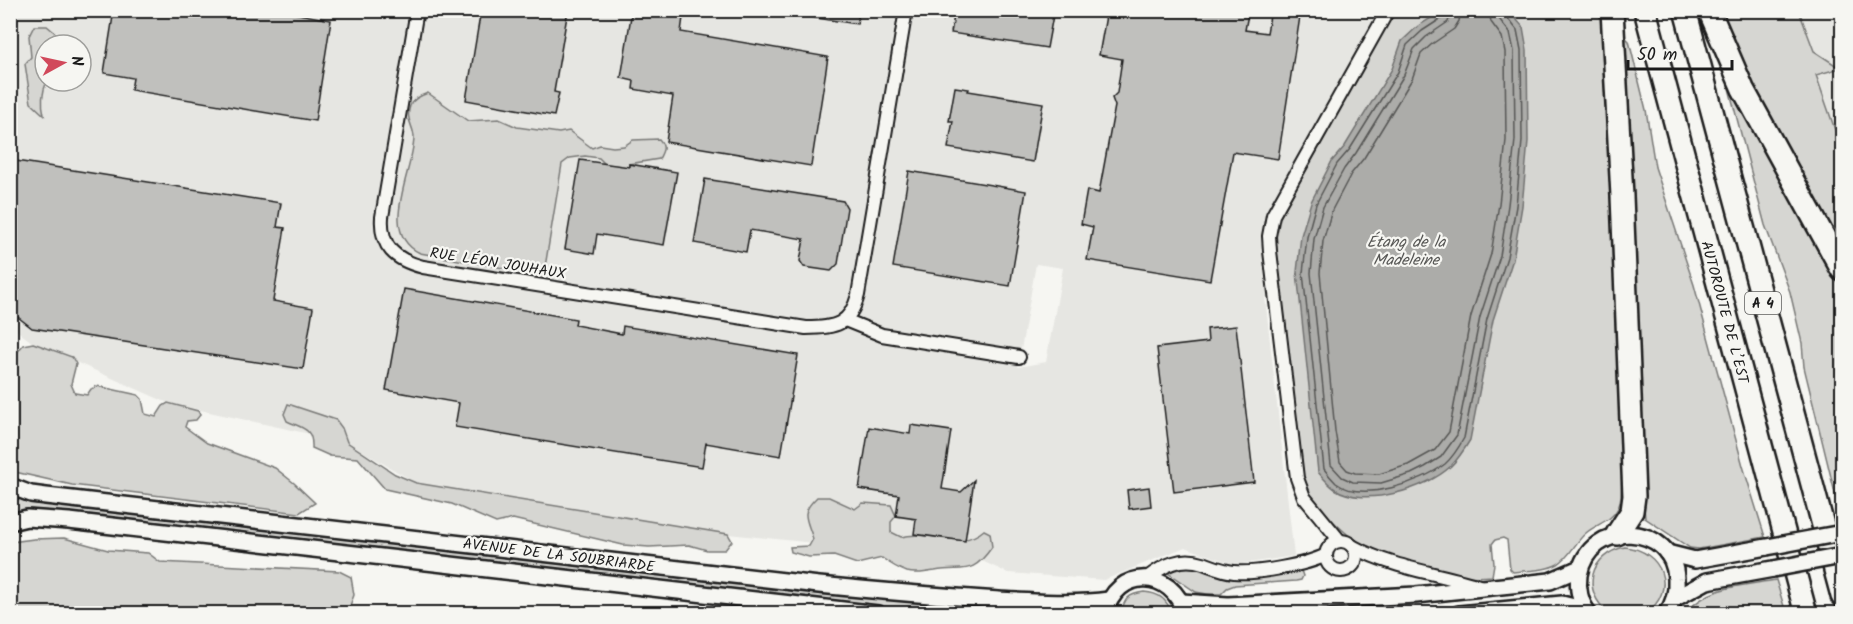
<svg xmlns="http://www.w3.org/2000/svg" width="1853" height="624" viewBox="0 0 1853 624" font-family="Kalam,sans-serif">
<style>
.built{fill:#e6e6e2;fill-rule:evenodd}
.green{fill:#d6d6d2;stroke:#797977;stroke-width:1.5}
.water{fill:#acaca9;stroke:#727271;stroke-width:1.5}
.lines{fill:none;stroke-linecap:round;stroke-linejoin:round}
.shore{stroke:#565654;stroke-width:1.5}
.building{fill:#c0c0bd;stroke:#1c1c1c;stroke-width:1.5}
.minor-casing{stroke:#1c1c1c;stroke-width:16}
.tertiary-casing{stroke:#1c1c1c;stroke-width:20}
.motorway-casing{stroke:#1c1c1c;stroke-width:26}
.minor{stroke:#f6f6f2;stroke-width:12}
.tertiary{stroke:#f6f6f2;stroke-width:15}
.motorway{stroke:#f6f6f2;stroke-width:21}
.tertiary-bridge-casing{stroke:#1c1c1c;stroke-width:20;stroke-linecap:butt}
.tertiary-bridge{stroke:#f6f6f2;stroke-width:15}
.labels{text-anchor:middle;stroke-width:4.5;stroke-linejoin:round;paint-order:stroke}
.shield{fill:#f6f6f2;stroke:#5d5d5c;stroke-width:1.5}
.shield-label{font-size:14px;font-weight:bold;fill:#1c1c1c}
.street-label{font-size:15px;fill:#1c1c1c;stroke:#f6f6f2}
.water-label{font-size:16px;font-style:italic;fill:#565654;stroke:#f6f6f2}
</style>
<rect width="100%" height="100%" fill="#f6f6f2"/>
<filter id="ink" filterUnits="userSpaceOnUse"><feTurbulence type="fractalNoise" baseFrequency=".0167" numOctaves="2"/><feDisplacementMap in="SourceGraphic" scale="12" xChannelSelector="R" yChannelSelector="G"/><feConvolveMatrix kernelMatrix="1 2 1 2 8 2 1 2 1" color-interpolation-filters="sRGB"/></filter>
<g filter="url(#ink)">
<g class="built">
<path d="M10,11H1402L1289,300L1265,297L1294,556L1236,565L1185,547L1104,580L1008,573L982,561L728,534L416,483L347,442L168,403L33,343L11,326ZM45,45H81V81H45ZM1036,264L1063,268L1046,362L1018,367Z"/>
<polygon points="1792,11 1842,11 1842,150 1815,74"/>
</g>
<g class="green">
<path d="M1395,11H1604L1613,177L1622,457C1621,471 1624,497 1618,508C1612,521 1596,524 1586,533C1575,542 1570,557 1558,564C1546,571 1527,570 1513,572L1510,569L1507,540L1503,538L1495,540L1492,544L1494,564L1492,576C1447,581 1400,561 1358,543L1353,539C1334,523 1313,505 1304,481L1275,236L1278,221Z"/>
<polygon points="1720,11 1799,11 1814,51 1837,66 1837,69 1816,75 1842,150 1842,248 1796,170 1751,85"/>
<path d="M34,26H47L59,36L58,45H45V81H47C42,92 41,103 44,115L31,103L25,64L31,57L29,36Z"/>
<polygon points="1626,38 1629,41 1646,110 1655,167 1694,285 1743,466 1765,537 1699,549 1690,548 1645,518 1642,489 1623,40"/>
<polygon points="1725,73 1842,285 1842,522 1804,367 1802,343 1790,292 1765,225"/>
<path d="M428,93L468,121L499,119L517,127L559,133L569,131L592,148L600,145L613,147L624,146L633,140L659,139C666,147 663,151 659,159L629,164V167L605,164L599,158L585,156L570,158L562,164L544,273L537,274L420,253C377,233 413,172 414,138C414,126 405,120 410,106C412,99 422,95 428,93Z"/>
<polygon points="33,343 72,357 76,364 71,384 75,393 87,395 91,389 97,386 138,395 142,399 145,414 156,417 163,406 168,403 198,411 200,415 196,420 187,421 185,427 207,443 275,468 294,483 315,503 299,513 72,485 15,472 10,468 11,356 13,357 23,345"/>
<path d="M288,404L336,420L342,428L347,442L395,474L416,483L728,534L732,541L725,550H707L689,545L649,547L623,545L513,519L496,523L452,504L385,489L358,458L330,456L312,448C313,428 302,428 287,421L284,414Z"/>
<polygon points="10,496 27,501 815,592 937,604 1062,611 1062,613 976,613 877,606 29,509 11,512"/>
<path d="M817,497H829L855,509L863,503L891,505L896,516L891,522V532L901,537C932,529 959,552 984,530L990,533L992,547C971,577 965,566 935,571C924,572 917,575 907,572C898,569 889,563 882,558L857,564L834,556L809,557L791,552L790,547L809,546L813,539C807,518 799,514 817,497Z"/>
<polygon points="64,538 108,550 148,553 160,562 339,571 351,577 354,595 348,611 331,614 11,613 11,542 34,539"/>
<path d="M1625,547C1662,550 1678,591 1646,613H1609C1580,591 1590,554 1625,547Z"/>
<polygon points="1195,565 1300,568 1303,576 1301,580 1296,581 1235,585 1227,588 1221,594 1207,594 1196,592 1168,573 1176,568"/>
<path d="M1776,580L1786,613H1685C1711,585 1740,586 1776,580Z"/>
<path d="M1144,592C1158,593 1168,600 1171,613H1122C1123,599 1129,594 1144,592Z"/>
</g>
<path class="water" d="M1442,11H1509L1523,27L1527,50L1528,141L1522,206L1513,259L1493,320L1470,440C1464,450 1459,458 1451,466C1427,489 1364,508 1335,489C1329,485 1323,478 1318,472L1297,272L1301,236L1311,202L1332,161L1345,146L1392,69L1402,41L1418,26Z"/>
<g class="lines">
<g class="shore">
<path d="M1444,10L1442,18L1422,31L1407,45L1398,72L1350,149L1337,164L1316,204L1307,237L1303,273L1324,469C1327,473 1332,479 1336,483C1362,503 1422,482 1445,464C1453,457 1459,447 1464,438L1487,319L1507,257L1516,206L1522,141L1521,50L1517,30L1506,16L1505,10"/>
<polyline points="1452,10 1448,22 1426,37 1414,49 1404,75 1356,153 1344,169 1323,207 1314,239 1311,273 1331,465 1342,477 1353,482 1381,483 1411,474 1425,467 1441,457 1457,435 1480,317 1500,256 1508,205 1515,140 1514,51 1510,33 1500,20 1498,10"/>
<polyline points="1461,10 1459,21 1454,29 1432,44 1421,54 1412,79 1364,158 1351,174 1332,210 1323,241 1320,273 1335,431 1340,462 1347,470 1355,473 1379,474 1408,465 1435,450 1449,432 1471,316 1491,254 1499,204 1506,140 1505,52 1502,37 1491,22 1489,10"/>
</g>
</g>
<g class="building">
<polygon points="114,10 277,10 331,20 315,121 131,90 133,78 104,73"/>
<polygon points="481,10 568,10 554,92 559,93 554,116 466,100"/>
<polygon points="632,10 684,10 681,32 828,57 811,166 666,142 673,96 633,89 634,81 621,78"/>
<polygon points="810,10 859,10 857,24 810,17"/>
<polygon points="955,10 1054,10 1047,48 951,33"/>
<polygon points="1107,10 1227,10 1248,14 1245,30 1267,33 1271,10 1301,10 1278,159 1233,152 1210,280 1087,260 1093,227 1081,224 1087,190 1099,193 1115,106 1112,98 1117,93 1122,59 1099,55"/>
<polygon points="955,87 969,89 968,91 1043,103 1033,162 948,148 953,121 949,121"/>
<polygon points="580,160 629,167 629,164 677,172 664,245 597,234 594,254 565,249"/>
<polygon points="16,161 281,203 277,227 285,228 273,301 313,308 303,369 32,328 10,311 10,195"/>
<polygon points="909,171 1026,191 1010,286 893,267"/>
<polygon points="705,179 843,201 847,208 838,264 831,271 804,267 800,261 804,239 750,230 746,252 694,243"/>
<polygon points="404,289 576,319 575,325 622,334 623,326 798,355 781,456 706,443 702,467 455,427 459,403 386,390"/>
<polygon points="1236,326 1254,482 1174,492 1157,348 1208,342 1207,329"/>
<polygon points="911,425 951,431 942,489 961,492 974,480 965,541 914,534 916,519 896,516 899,495 859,489 869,427 910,434"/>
<polygon points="1149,487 1151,506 1129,509 1127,490"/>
</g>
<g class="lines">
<g class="minor-casing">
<g id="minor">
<path d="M417,10L382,217C380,247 395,260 423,267L806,328C835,328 850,325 858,295L906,10"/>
<polyline points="845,320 882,335 1019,357"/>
<polyline points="1340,541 1304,497 1297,478 1270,251 1269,236 1273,215 1388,10"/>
<circle cx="1341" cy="556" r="15"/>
<path d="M1352,546C1394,569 1439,573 1483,587"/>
<path d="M1147,578C1164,565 1181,556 1203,563C1214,567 1223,571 1234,572C1256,574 1306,565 1326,555"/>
</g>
</g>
<g class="tertiary-casing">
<g id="tertiary">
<path d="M10,486L31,494L46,496L819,585C879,591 938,596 999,600C1036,602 1072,605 1109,600"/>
<polyline points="10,522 27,518 69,521 878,614"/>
<polyline points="1667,553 1695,560 1767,547"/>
<polyline points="1674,599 1707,581 1773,569"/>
<polyline points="1182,602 1228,605 1416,595 1550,581 1580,568"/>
<path d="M1105,614C1116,566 1173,568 1185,614"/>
<polyline points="1459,614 1562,604 1586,610"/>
<path d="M1589,614C1580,603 1577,588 1579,575C1589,518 1674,522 1676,579C1677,592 1674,604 1666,614"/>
</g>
</g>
<g class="motorway-casing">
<g id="motorway">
<polyline points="1612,10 1622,196 1634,496 1632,511 1617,534"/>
<polyline points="1645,10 1806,614"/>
<polyline points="1685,10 1842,596"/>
<polyline points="1709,10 1743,89 1842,270"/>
</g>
</g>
<use href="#minor" class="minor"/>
<use href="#tertiary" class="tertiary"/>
<use href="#motorway" class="motorway"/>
<g class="tertiary-bridge-casing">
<g id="tertiary-bridge">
<polyline points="1767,547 1842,533"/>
<polyline points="1773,569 1842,556"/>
</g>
</g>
<use href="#tertiary-bridge" class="tertiary-bridge"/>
</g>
</g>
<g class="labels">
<rect class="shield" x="1745" y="292" width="36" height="22" rx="4.5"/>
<g class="shield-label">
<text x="1763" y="308">A 4</text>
</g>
<g class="street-label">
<text transform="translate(498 263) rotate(9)" y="5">RUE LÉON JOUHAUX</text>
<text transform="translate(1725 312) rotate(75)" y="5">AUTOROUTE DE L’EST</text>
<text transform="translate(559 555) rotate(7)" y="5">AVENUE DE LA SOUBRIARDE</text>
</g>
<g class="water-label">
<text x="1406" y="247">Étang de la<tspan x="1406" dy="18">Madeleine</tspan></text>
</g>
</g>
<rect width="1853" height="624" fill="none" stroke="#f6f6f2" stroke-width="36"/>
<rect x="18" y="18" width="1817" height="588" fill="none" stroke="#1c1c1c" stroke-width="2" filter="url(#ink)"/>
<g transform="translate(63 63) rotate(82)"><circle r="28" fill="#f6f6f2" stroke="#9f9f9c" stroke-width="1.5"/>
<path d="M0-4.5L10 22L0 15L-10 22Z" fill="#d1495b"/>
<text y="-9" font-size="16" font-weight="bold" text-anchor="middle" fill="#1c1c1c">N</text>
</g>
<path d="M1628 60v9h104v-9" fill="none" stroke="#1c1c1c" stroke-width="3"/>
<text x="1637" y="60" font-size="18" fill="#1c1c1c" stroke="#f6f6f2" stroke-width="4.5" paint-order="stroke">50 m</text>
</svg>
